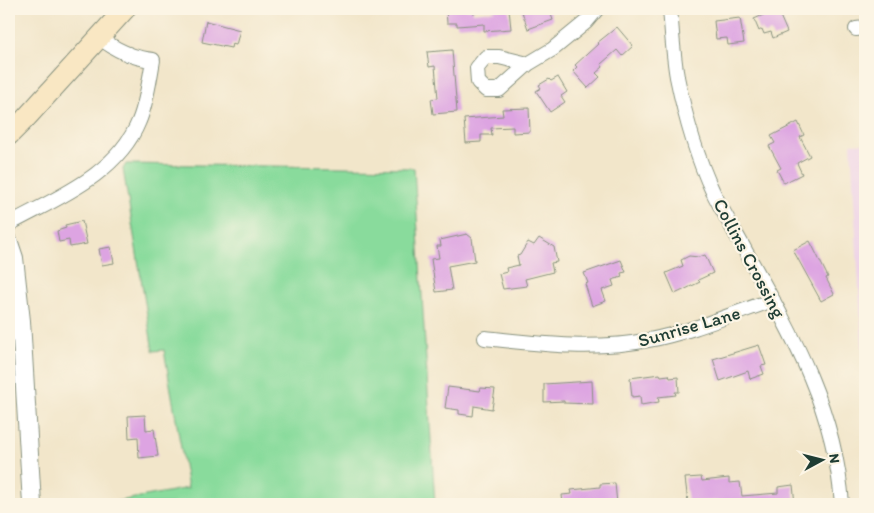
<svg xmlns="http://www.w3.org/2000/svg" width="874" height="513" viewBox="0 0 874 513" font-family="Itim,sans-serif">
<style>
.built{fill:#edd0e8}
.green{fill:#89db9c;stroke:#548c68}
.building{fill:#dda4e2}
.lines{fill:none;stroke-linecap:round;stroke-linejoin:round}
.minor-casing{stroke:#88927f;stroke-width:16}
.tertiary-casing{stroke:#88927f;stroke-width:20}
.secondary-casing{stroke:#88927f;stroke-width:22}
.minor{stroke:#fff;stroke-width:14}
.tertiary{stroke:#fff;stroke-width:18}
.secondary{stroke:#f9e7c3;stroke-width:20}
.labels{text-anchor:middle;stroke-width:4.5;stroke-linejoin:round;paint-order:stroke}
.street-label{font-size:19px;fill:#1f3d34;stroke:#fcf5e5}
</style>
<rect width="100%" height="100%" fill="#fcf5e5"/>
<filter id="ink" filterUnits="userSpaceOnUse"><feTurbulence type="fractalNoise" baseFrequency=".02" numOctaves="2"/><feDisplacementMap in="SourceGraphic" scale="10" xChannelSelector="R" yChannelSelector="G"/><feConvolveMatrix kernelMatrix="1 2 1 2 8 2 1 2 1" color-interpolation-filters="sRGB"/></filter>
<filter id="wash" filterUnits="userSpaceOnUse"><feTurbulence type="fractalNoise" baseFrequency=".0096" numOctaves="4" result="noise"/><feDisplacementMap in="SourceGraphic" scale="20" xChannelSelector="R" yChannelSelector="G"/><feGaussianBlur stdDeviation="1.12" result="paint"/><feColorMatrix in="noise" values="0 0 0 0 0 0 0 0 0 0 0 0 0 0 0 0 0 1.4 0 .05"/><feComposite in="paint" operator="in"/></filter>
<g filter="url(#wash)">
<rect width="100%" height="100%" fill="#f2e6ca"/>
<polygon class="built" points="865,143 865,398 851,144"/>
<polygon class="green" points="126,164 414,168 435,504 103,504 188,488 164,350 153,351 123,169"/>
<g id="blocks">
<g class="building">
<polygon points="446,9 473,9 473,13 494,11 493,9 509,9 511,29 484,31 484,24 457,26 457,23 447,23"/>
<polygon points="521,9 549,9 553,20 528,29"/>
<polygon points="777,9 787,32 773,38 771,32 764,34 762,29 759,31 754,19"/>
<polygon points="740,18 744,43 728,45 727,38 716,39 714,21"/>
<polygon points="206,21 240,30 236,45 232,44 231,48 202,42"/>
<polygon points="617,27 633,46 622,56 617,50 601,64 603,67 596,73 600,77 588,88 573,71 577,67 575,65 598,44 597,43"/>
<polygon points="452,50 457,112 433,114 431,99 438,98 437,88 435,66 429,67 427,52"/>
<polygon points="558,77 567,92 561,96 565,102 550,112 536,91 541,88 539,85 549,79 551,81"/>
<polygon points="529,108 530,132 513,133 513,127 491,128 492,135 481,135 481,142 466,143 464,119 503,116 502,109"/>
<polygon points="798,122 804,135 800,137 810,156 797,163 802,174 784,183 777,170 781,168 769,146 775,143 771,136"/>
<polygon points="82,221 87,244 70,247 69,240 59,242 57,231 66,228 65,225"/>
<polygon points="467,234 472,238 475,261 448,266 452,290 436,292 431,259 439,258 437,246 441,246 440,240"/>
<polygon points="539,238 554,247 557,262 551,263 553,272 525,279 527,286 503,289 499,274 507,272 506,268 519,265 517,256 520,255 528,242 534,245"/>
<polygon points="810,241 828,277 826,278 834,294 821,301 793,250"/>
<polygon points="111,247 114,263 102,265 99,249"/>
<polygon points="705,255 713,273 698,280 700,282 675,294 666,273 683,266 681,260 689,256 699,257"/>
<polygon points="621,260 626,272 621,273 622,277 612,280 614,286 602,290 606,301 592,306 585,284 588,283 584,273"/>
<polygon points="759,345 766,365 761,366 764,374 750,379 748,371 720,381 713,359"/>
<polygon points="660,374 661,376 669,375 670,378 678,377 679,392 675,392 676,395 658,397 659,402 641,405 640,396 632,397 630,378"/>
<polygon points="592,381 593,404 564,403 564,401 544,402 544,384"/>
<polygon points="448,387 480,391 481,388 495,389 492,409 474,406 473,416 459,414 459,410 445,408"/>
<polygon points="145,415 146,430 154,429 158,456 139,458 138,437 129,438 128,416"/>
<polygon points="701,477 702,481 729,478 729,483 740,482 742,496 778,493 778,487 793,485 795,504 728,504 728,502 719,503 719,501 688,502 685,478"/>
<polygon points="615,483 617,504 563,504 562,495 572,494 571,490 600,487 600,484"/>
</g>
</g>
</g>
<g filter="url(#ink)">
<use href="#blocks" fill-opacity="0" stroke="#88927f" stroke-width="1"/>
<g class="lines">
<g class="minor-casing">
<g id="minor">
<path d="M670,9C672,31 673,54 677,77C685,116 696,156 713,192C723,212 735,232 746,252C792,334 835,408 842,504"/>
<polyline points="856,29 865,28"/>
<polyline points="528,64 499,57 486,57 477,68 478,82 486,90 499,90 528,64 553,49 586,22 597,9"/>
<path d="M9,224C56,198 117,175 139,121C146,105 150,78 153,60C133,58 115,50 99,37"/>
<path d="M485,338C540,344 594,351 649,340C691,332 732,314 773,300"/>
</g>
</g>
<g class="tertiary-casing">
<polyline id="tertiary" points="9,243 14,258 21,321 32,504"/>
</g>
<g class="secondary-casing">
<polyline id="secondary" points="9,135 25,119 125,9"/>
</g>
<use href="#minor" class="minor"/>
<use href="#tertiary" class="tertiary"/>
<use href="#secondary" class="secondary"/>
</g>
</g>
<g class="labels">
<g class="street-label">
<text transform="translate(750 258) rotate(62)" y="7">Collins Crossing</text>
<text transform="translate(689 326) rotate(-16)" y="7">Sunrise Lane</text>
</g>
</g>
<rect width="874" height="513" fill="none" stroke="#fcf5e5" stroke-width="30"/>
<g transform="translate(822 460) rotate(83)" stroke="#fcf5e5" stroke-width="4" paint-order="stroke">
<path d="M0-4L9 19L0 12L-9 19Z" fill="#1f3d34"/>
<text y="-8" font-size="14" font-weight="bold" text-anchor="middle" fill="#1f3d34">N</text>
</g>
</svg>
